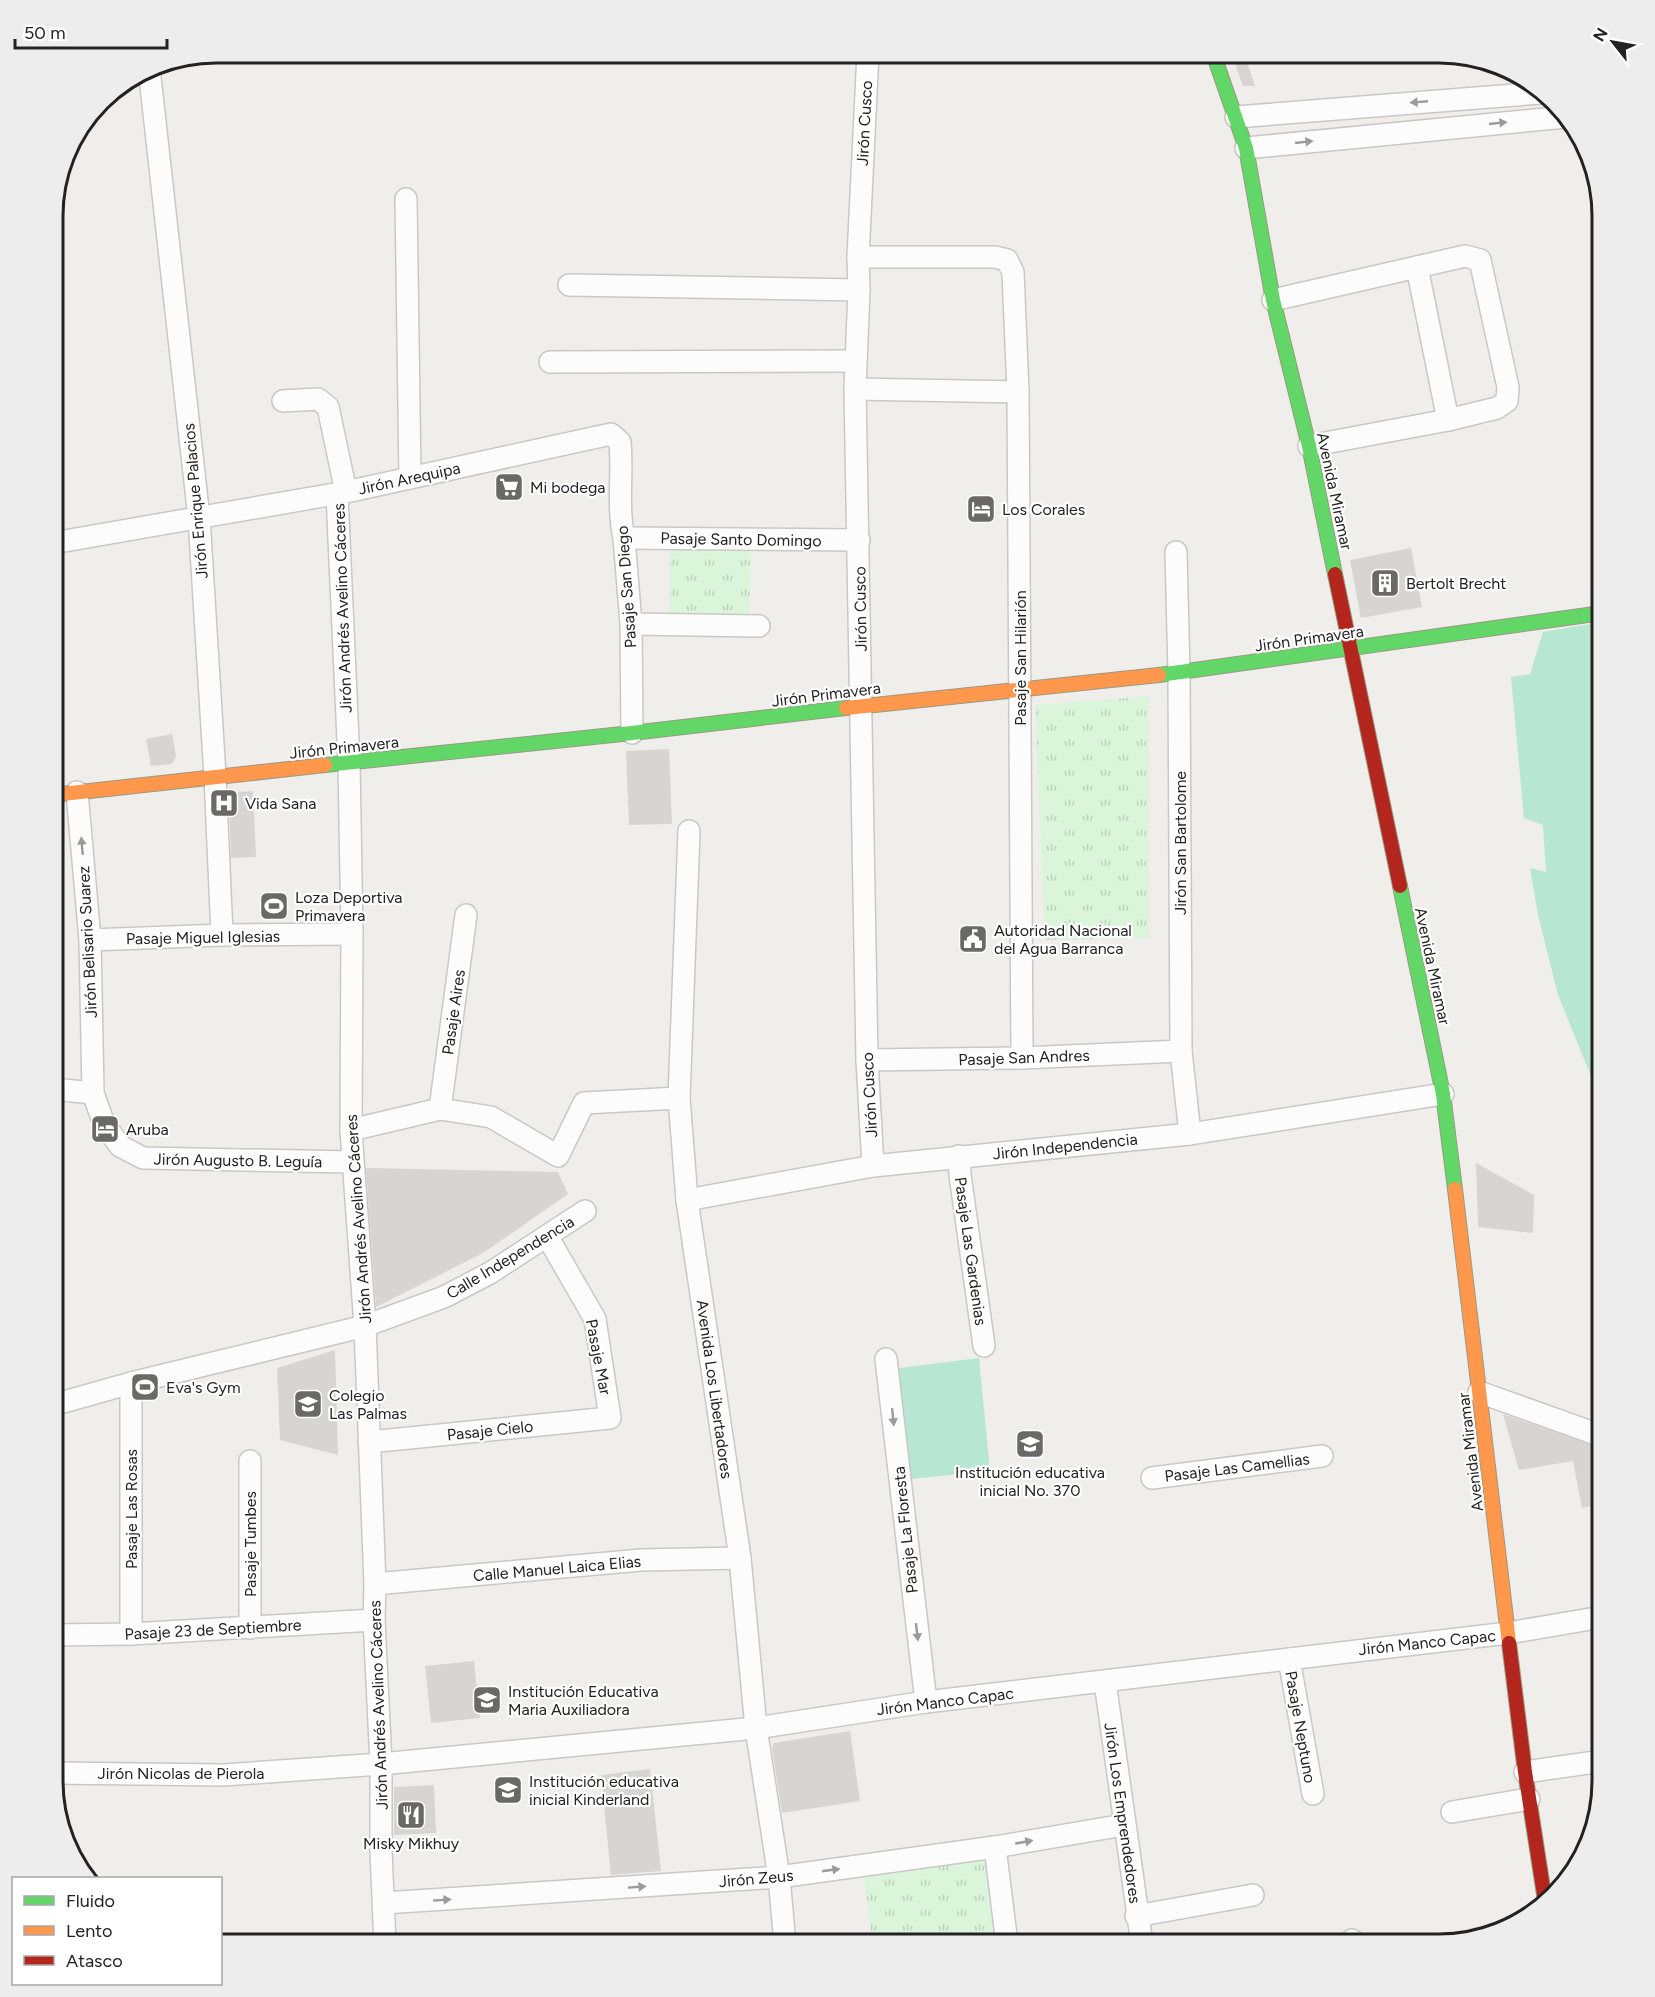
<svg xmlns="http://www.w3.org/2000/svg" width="1655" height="1997" viewBox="0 0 1655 1997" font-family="Figtree,sans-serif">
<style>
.park{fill:url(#park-tufts)}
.pitch{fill:#b7e6d2}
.building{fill:#d7d4d2}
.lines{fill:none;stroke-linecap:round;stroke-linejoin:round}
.street-casing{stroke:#c9c8c7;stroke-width:24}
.fast-casing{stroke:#999a82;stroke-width:16}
.slow-casing{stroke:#999a82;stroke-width:16}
.jam-casing{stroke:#999a82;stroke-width:16}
.street{stroke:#fdfcfc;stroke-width:21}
.fast{stroke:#63d668;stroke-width:14}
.slow{stroke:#ff974d;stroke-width:14}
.jam{stroke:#b3261e;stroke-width:14}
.oneway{fill:#9a9a9a}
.labels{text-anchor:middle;stroke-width:4.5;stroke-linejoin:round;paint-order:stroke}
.street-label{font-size:16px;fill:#222;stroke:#fff}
.poi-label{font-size:16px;fill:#222;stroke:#fff;text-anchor:start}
.rim{fill:none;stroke:#222;stroke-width:3}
</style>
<defs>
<pattern id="park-tufts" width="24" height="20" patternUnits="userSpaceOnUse" patternTransform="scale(1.5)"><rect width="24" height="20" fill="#daf5da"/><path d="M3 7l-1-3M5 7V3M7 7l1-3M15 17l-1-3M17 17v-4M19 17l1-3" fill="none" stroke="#bbd2bb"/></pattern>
</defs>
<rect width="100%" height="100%" fill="#f0eeeb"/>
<g class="park">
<polygon points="751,546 749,619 670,619 670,547"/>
<polygon points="1149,696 1149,938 1045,940 1035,705"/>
<polygon points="989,1857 1002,1944 873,1944 864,1877"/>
</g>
<g class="pitch">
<polygon points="1602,622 1602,1097 1593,1081 1558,995 1538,915 1530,868 1546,872 1543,825 1524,818 1511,677 1530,674 1543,632"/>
<polygon points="979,1358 990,1471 911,1479 898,1368"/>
</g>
<g class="building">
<polygon points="1231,53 1244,53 1255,86 1243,86"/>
<polygon points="1411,548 1422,607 1361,618 1350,560"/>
<polygon points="172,734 176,756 172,764 151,766 146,739"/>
<polygon points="669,749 672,824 629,825 626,751"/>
<polygon points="253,791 256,857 231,858 229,800 237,792"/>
<polygon points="1476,1163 1534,1195 1533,1233 1478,1227"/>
<polygon points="366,1168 558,1172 568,1194 483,1253 376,1307"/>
<polygon points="335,1350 338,1455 280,1440 277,1368"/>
<polygon points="1503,1414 1602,1448 1602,1504 1582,1508 1573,1461 1519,1470"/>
<polygon points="474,1661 480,1718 431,1723 425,1666"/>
<polygon points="850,1731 860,1801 782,1813 772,1748 774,1743"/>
<polygon points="650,1769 661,1871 611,1875 601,1775"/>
<polygon points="434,1785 436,1833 394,1835 394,1787"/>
</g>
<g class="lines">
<g class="street-casing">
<g id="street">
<polyline points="868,53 858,257 859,290 855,389 867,1060 873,1166"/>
<polyline points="149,68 199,518 215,776 222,935"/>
<polyline points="1236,117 1540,93"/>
<polyline points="1246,148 1566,117"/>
<polyline points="406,199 410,478"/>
<polyline points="858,257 995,257 1007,260 1013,272 1018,392 1022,1058"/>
<polyline points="1417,267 1448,420"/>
<polyline points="569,285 859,290"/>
<polyline points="1273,300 1465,256 1480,260 1508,387 1507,401 1497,408 1448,420 1309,446"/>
<polyline points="550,362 855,361"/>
<polyline points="855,389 1018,392"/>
<polyline points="283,401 318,399 328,407 346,492"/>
<polyline points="337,494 349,763 352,934 351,1130 365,1326 375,1584 374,1620 381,1764 381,1851 385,1944"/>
<polyline points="624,538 859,540"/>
<path d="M53,543L346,492L611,434L620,442C623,473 617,507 624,538L631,624L632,733"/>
<polyline points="1176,552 1179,673 1181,1051 1190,1134"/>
<polyline points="631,624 759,626"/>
<polyline points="77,792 90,940 93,1093 104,1124 120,1146 143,1158 352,1162"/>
<polyline points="689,831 679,1098 687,1200 740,1558 756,1728 779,1877 785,1944"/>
<polyline points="90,940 222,935 352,934"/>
<polyline points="867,1060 1022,1058 1181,1051"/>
<polyline points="53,1089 93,1093"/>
<polyline points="440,1109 466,915"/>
<polyline points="351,1130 440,1109 491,1117 558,1156 584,1103 679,1098"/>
<polyline points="959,1156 960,1175 984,1346"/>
<polyline points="687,1200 873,1166 1190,1134 1443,1094"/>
<polyline points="886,1359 926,1702"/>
<polyline points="131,1383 131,1634"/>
<polyline points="1479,1392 1602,1436"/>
<polyline points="53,1405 131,1383 365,1326 444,1297 490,1273 585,1211"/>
<polyline points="369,1442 610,1418 595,1319 547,1236"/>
<polyline points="250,1461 250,1628"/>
<polyline points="1152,1478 1322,1456"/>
<polyline points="375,1584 641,1560 740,1558"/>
<polyline points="53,1635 131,1634 374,1620"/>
<polyline points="1289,1659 1313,1794"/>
<polyline points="1105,1682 1142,1944"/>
<polyline points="1525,1772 1602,1761"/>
<polyline points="53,1773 224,1775 381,1764 756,1728 926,1702 1508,1633 1602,1617"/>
<polyline points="1452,1812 1529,1799"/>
<polyline points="995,1847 1007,1944"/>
<polyline points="384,1903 779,1877 995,1847 1124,1825"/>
<polyline points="1136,1916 1253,1895"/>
<polyline points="1352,1940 1353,1944"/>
</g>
</g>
<g class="fast-casing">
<g id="fast">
<polyline points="1213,53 1246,148 1273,300 1309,446 1335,574"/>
<polyline points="1159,675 1602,613"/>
<polyline points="325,765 632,733 846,708"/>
<polyline points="1400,886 1443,1094 1455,1189"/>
</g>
</g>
<g class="slow-casing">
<g id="slow">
<polyline points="846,708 1159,675"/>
<polyline points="53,795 325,765"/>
<polyline points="1455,1189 1509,1643"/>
</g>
</g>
<g class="jam-casing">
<g id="jam">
<polyline points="1335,574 1400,886"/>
<polyline points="1509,1643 1525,1772 1545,1901"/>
</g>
</g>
<use href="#street" class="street"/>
<use href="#fast" class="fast"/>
<use href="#slow" class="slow"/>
<use href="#jam" class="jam"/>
</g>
<defs><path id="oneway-solid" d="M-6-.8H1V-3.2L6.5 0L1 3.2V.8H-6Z" transform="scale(1.5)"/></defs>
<g class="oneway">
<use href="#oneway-solid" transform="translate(1419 102) rotate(175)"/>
<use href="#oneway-solid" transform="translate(1498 123) rotate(-6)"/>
<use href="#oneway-solid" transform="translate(1304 142) rotate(-6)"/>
<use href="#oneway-solid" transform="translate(82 846) rotate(-95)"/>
<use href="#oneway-solid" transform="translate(893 1417) rotate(84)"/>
<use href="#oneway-solid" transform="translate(917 1632) rotate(83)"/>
<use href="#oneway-solid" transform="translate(1024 1842) rotate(-10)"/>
<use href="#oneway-solid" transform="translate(831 1870) rotate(-8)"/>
<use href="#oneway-solid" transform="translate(637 1887) rotate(-4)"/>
<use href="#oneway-solid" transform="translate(442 1900) rotate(-4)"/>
</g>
<defs>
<g id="supermarket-square" transform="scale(1.5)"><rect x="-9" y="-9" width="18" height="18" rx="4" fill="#6a6968" stroke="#fff"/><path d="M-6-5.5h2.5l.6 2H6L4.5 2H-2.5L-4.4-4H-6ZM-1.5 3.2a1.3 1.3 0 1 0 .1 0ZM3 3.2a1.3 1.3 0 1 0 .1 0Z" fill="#fff"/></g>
<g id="hotel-square" transform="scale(1.5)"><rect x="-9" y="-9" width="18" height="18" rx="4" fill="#6a6968" stroke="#fff"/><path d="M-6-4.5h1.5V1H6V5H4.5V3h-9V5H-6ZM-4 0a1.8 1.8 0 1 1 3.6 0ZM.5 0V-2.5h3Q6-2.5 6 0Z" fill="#fff"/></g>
<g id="building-square" transform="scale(1.5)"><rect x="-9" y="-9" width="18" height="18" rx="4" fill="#6a6968" stroke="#fff"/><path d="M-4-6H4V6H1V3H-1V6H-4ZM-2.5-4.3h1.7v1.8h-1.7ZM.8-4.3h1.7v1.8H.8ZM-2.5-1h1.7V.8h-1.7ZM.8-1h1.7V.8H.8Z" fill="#fff"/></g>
<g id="hospital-square" transform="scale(1.5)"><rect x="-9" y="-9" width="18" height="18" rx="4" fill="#6a6968" stroke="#fff"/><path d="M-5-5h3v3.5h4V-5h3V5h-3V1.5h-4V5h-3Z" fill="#fff"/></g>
<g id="stadium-square" transform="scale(1.5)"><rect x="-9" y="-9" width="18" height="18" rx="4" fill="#6a6968" stroke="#fff"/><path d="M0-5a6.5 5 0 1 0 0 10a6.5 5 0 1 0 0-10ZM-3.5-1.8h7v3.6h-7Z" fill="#fff"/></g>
<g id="civic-square" transform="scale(1.5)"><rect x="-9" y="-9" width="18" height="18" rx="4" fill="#6a6968" stroke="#fff"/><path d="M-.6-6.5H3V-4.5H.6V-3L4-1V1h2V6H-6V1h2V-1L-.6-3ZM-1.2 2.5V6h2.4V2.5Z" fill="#fff"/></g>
<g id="school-square" transform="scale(1.5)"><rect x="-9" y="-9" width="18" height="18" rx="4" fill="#6a6968" stroke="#fff"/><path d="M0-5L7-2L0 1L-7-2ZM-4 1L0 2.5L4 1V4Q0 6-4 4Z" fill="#fff"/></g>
<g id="restaurant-square" transform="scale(1.5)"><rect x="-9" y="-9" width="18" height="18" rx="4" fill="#6a6968" stroke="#fff"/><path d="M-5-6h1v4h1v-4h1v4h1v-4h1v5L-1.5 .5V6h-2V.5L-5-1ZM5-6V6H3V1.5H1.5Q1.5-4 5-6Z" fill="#fff"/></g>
</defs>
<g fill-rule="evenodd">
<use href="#supermarket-square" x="509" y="487"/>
<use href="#hotel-square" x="981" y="509"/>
<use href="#building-square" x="1385" y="583"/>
<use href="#hospital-square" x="224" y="803"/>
<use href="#stadium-square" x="274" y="906"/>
<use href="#civic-square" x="973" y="939"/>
<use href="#hotel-square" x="105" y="1129"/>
<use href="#stadium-square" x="145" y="1387"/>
<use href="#school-square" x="308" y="1404"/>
<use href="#school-square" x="1030" y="1444"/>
<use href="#school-square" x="487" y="1700"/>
<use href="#school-square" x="508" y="1790"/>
<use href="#restaurant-square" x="411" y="1815"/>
</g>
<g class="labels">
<g class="street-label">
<text transform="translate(864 123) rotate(-87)" y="6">Jirón Cusco</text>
<text transform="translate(409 478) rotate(-12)" y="6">Jirón Arequipa</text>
<text transform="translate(1335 491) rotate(78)" y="6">Avenida Miramar</text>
<text transform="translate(195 501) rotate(-95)" y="6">Jirón Enrique Palacios</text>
<text transform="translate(741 539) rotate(1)" y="6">Pasaje Santo Domingo</text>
<text transform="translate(626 587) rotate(-94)" y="6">Pasaje San Diego</text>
<text transform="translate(342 608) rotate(-92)" y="6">Jirón Andrés Avelino Cáceres</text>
<text transform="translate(860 609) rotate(-91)" y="6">Jirón Cusco</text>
<text transform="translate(1309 638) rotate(-8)" y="6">Jirón Primavera</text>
<text transform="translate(1020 658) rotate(-90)" y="6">Pasaje San Hilarión</text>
<text transform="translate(826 694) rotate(-7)" y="6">Jirón Primavera</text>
<text transform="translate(344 747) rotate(-6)" y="6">Jirón Primavera</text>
<text transform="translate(1180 843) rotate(-90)" y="6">Jirón San Bartolome</text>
<text transform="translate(203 937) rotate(-1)" y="6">Pasaje Miguel Iglesias</text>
<text transform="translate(87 942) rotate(-93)" y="6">Jirón Belisario Suarez</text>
<text transform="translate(1433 966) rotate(78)" y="6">Avenida Miramar</text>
<text transform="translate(453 1012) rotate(-82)" y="6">Pasaje Aires</text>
<text transform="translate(1024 1057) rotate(-2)" y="6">Pasaje San Andres</text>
<text transform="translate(869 1095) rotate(-93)" y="6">Jirón Cusco</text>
<text transform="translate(1065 1146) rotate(-6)" y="6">Jirón Independencia</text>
<text transform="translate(238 1160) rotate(1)" y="6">Jirón Augusto B. Leguía</text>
<text transform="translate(358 1219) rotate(-94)" y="6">Jirón Andrés Avelino Cáceres</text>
<text transform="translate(971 1251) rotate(82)" y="6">Pasaje Las Gardenias</text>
<text transform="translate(510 1257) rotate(-31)" y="6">Calle Independencia</text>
<text transform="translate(599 1357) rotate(79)" y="6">Pasaje Mar</text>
<text transform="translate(715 1389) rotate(82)" y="6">Avenida Los Libertadores</text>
<text transform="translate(490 1430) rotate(-6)" y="6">Pasaje Cielo</text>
<text transform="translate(1470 1452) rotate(-97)" y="6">Avenida Miramar</text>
<text transform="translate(1237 1467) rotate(-7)" y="6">Pasaje Las Camellias</text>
<text transform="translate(131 1509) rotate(-90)" y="6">Pasaje Las Rosas</text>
<text transform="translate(905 1530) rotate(-96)" y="6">Pasaje La Floresta</text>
<text transform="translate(250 1544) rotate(-90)" y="6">Pasaje Tumbes</text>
<text transform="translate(557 1568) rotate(-5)" y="6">Calle Manuel Laica Elias</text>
<text transform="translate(213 1629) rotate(-3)" y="6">Pasaje 23 de Septiembre</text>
<text transform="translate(1427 1642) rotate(-6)" y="6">Jirón Manco Capac</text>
<text transform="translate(945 1701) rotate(-7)" y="6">Jirón Manco Capac</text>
<text transform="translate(378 1705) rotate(-92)" y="6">Jirón Andrés Avelino Cáceres</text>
<text transform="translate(1301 1727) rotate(80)" y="6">Pasaje Neptuno</text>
<text x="181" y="1779">Jirón Nicolas de Pierola</text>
<text transform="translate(1123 1813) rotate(82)" y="6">Jirón Los Emprendedores</text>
<text transform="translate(756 1878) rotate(-5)" y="6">Jirón Zeus</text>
</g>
<g class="poi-label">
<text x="530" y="493">Mi bodega</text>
<text x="1002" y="515">Los Corales</text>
<text x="1406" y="589">Bertolt Brecht</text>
<text x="245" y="809">Vida Sana</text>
<text x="295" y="903">Loza Deportiva<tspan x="295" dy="18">Primavera</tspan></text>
<text x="994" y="936">Autoridad Nacional<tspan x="994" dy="18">del Agua Barranca</tspan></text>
<text x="126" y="1135">Aruba</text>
<text x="166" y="1393">Eva's Gym</text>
<text x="329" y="1401">Colegio<tspan x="329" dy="18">Las Palmas</tspan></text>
<text x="1030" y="1478" text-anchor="middle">Institución educativa<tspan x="1030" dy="18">inicial No. 370</tspan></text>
<text x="508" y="1697">Institución Educativa<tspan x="508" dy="18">Maria Auxiliadora</tspan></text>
<text x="529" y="1787">Institución educativa<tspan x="529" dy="18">inicial Kinderland</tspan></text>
<text x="411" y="1849" text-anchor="middle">Misky Mikhuy</text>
</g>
</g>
<path d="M0 0H1655V1997H0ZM216 63H1439A153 153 0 0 1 1592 216V1781A153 153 0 0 1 1439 1934H216A153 153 0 0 1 63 1781V216A153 153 0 0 1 216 63Z" fill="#ededed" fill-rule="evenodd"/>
<path class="rim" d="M216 63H1439A153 153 0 0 1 1592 216V1781A153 153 0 0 1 1439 1934H216A153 153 0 0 1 63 1781V216A153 153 0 0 1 216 63Z"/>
<rect x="12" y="1877" width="210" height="108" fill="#ffffff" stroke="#a7a7a7" stroke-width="1.5"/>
<rect x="24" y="1896" width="30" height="9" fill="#63d668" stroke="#a7a7a7" stroke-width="1.5"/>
<text x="66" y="1907" font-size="18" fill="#222222">Fluido</text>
<rect x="24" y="1926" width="30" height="9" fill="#ff974d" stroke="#a7a7a7" stroke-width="1.5"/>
<text x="66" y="1937" font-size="18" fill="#222222">Lento</text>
<rect x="24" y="1956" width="30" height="9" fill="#b3261e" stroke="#a7a7a7" stroke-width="1.5"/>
<text x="66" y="1967" font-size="18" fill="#222222">Atasco</text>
<g transform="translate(1613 42) rotate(301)" stroke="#ffffff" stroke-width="4.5" paint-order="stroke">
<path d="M0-4.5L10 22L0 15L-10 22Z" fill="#222222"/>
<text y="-9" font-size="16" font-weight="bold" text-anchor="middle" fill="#222222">N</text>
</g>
<path d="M15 39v9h152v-9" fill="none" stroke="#222222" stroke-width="3"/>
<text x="24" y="39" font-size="18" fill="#222222" stroke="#ffffff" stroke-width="4.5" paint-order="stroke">50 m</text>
</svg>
